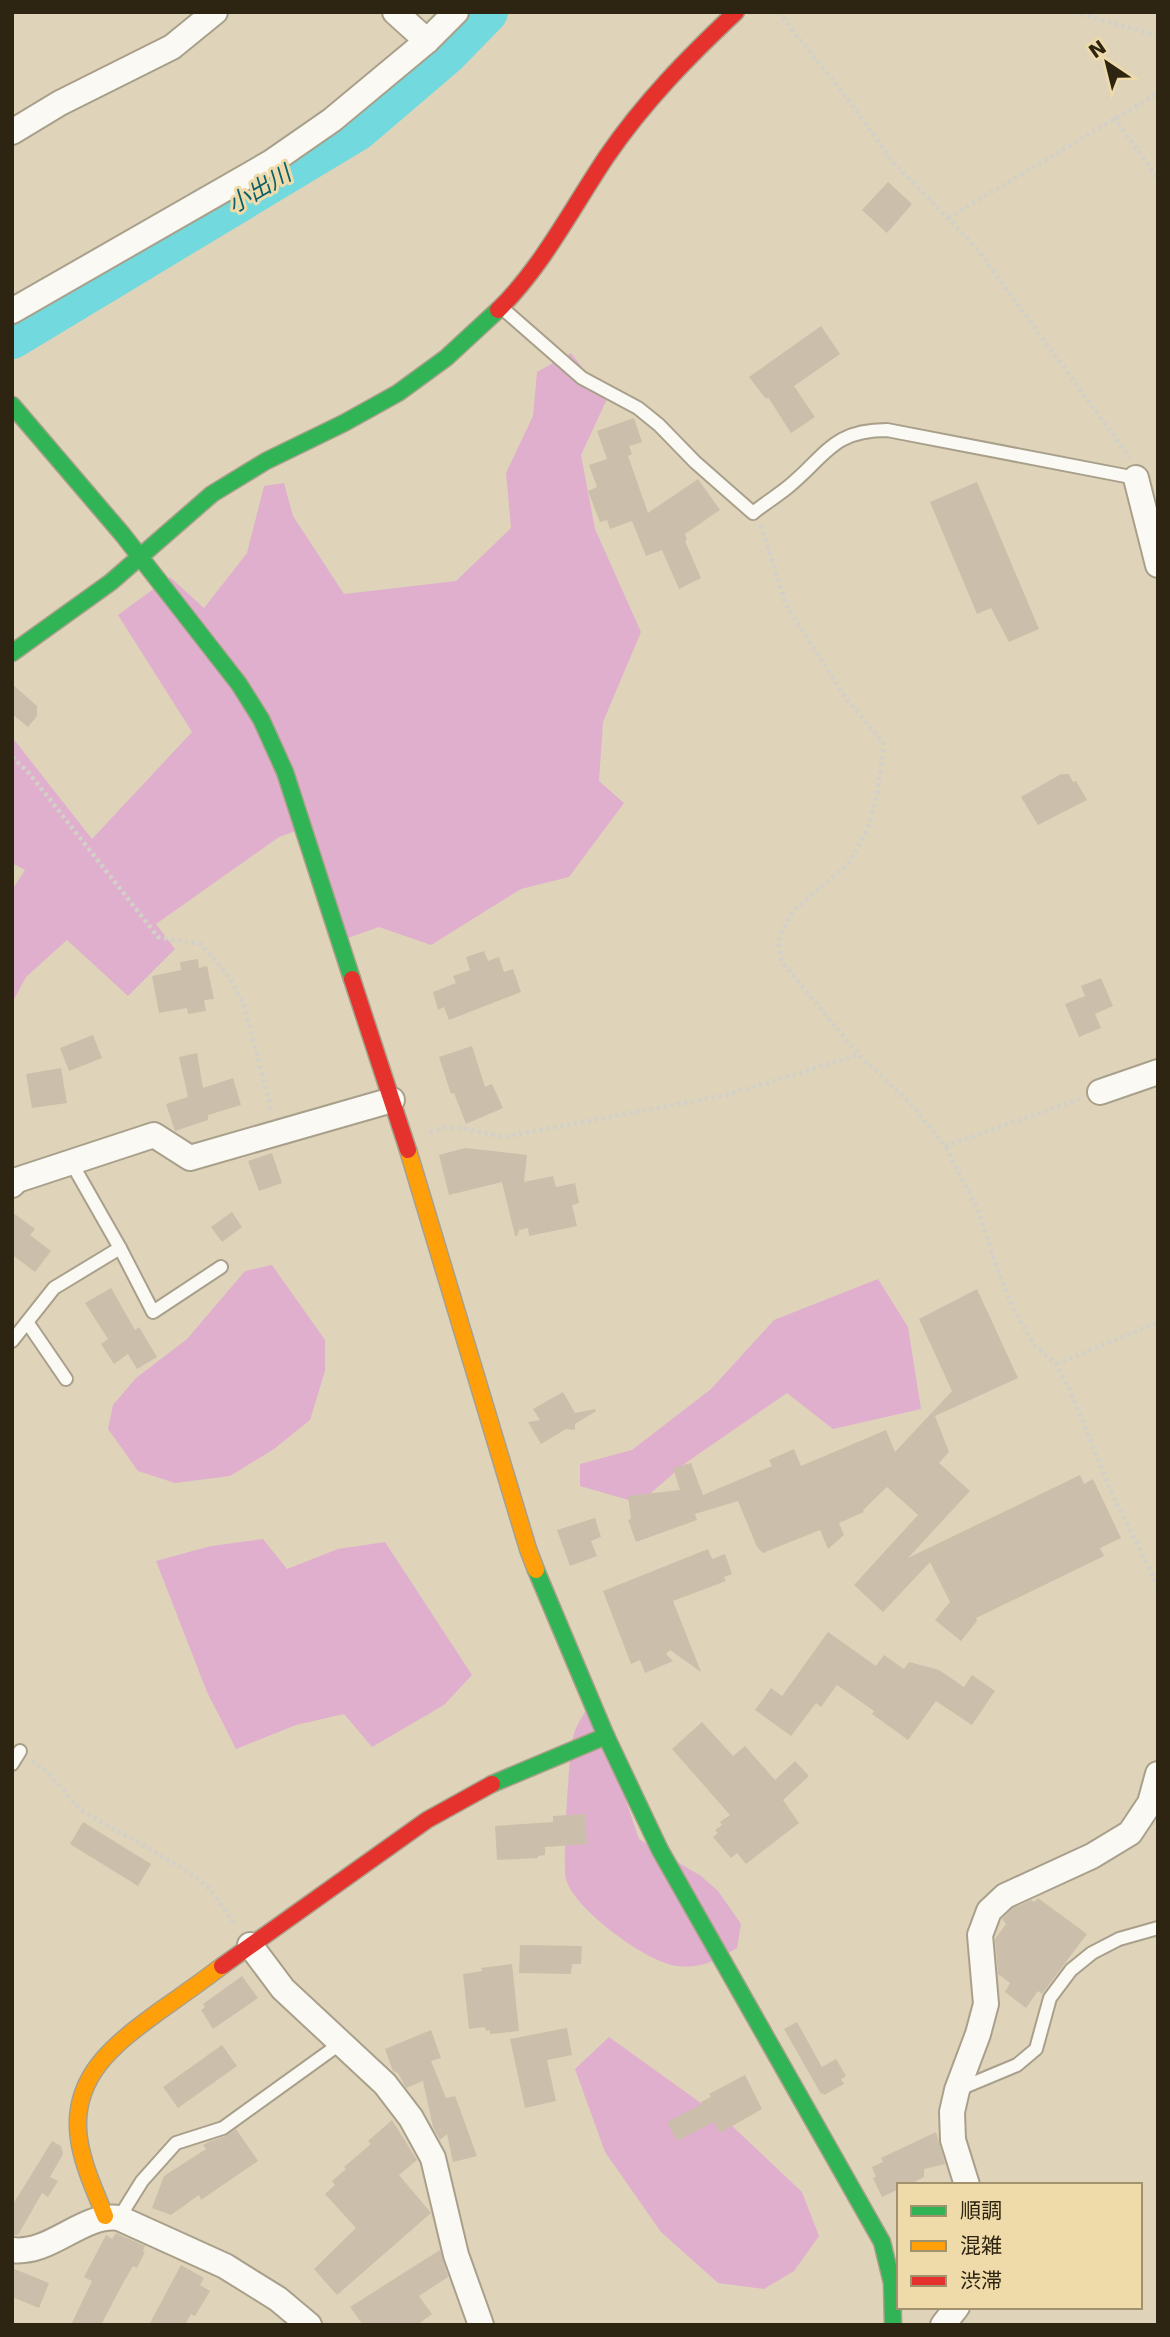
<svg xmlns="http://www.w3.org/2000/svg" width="1170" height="2337" viewBox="0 0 1170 2337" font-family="'DejaVu Sans','Noto Sans JP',sans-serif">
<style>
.green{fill:#e0afce}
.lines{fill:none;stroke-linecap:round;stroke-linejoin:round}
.river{stroke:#72d9de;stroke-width:42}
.building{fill:#cbbeab}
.lane-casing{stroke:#a9a08b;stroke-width:16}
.street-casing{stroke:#a9a08b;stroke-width:28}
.fast-casing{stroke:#a9a08b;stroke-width:19}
.slow-casing{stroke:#a9a08b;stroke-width:19}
.jam-casing{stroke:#a9a08b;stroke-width:19}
.path{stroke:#d3d0c7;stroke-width:4.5;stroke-dasharray:3.5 3.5;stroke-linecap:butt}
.lane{stroke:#faf9f4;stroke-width:12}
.street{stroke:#faf9f4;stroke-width:24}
.fast{stroke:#30b455;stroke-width:16}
.slow{stroke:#ff9f0a;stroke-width:16}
.jam{stroke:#e5322d;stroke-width:16}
.labels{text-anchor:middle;stroke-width:6;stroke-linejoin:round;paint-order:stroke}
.water-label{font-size:23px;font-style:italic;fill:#0a616b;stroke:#efdaa9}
</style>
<rect width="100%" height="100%" fill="#dfd4b9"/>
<g class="green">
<polygon points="571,353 607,399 581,455 595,529 641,632 603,722 599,781 624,803 569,877 521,889 431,945 379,927 342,940 307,827 279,837 156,924 175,949 128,996 67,940 26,977 12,1003 12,890 25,870 12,863 12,737 92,839 192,732 118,615 170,577 204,608 247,553 264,486 284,483 293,516 344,594 456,581 511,528 506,473 533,416 537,372"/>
<polygon points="272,1265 325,1340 325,1371 310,1420 274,1449 230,1476 175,1483 138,1471 108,1429 113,1405 136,1378 187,1339 245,1271"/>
<polygon points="878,1279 908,1327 921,1409 833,1429 787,1393 687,1462 639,1503 580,1486 580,1464 632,1450 711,1389 774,1320"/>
<polygon points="263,1539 287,1569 338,1549 385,1542 472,1675 444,1705 372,1747 344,1714 296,1725 236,1749 207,1692 156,1561 211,1546"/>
<path d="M592,1701L639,1839L701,1876L718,1891L741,1924L737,1948C717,1960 701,1969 677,1966C647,1963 573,1908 566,1879C562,1867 569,1746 574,1734C577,1723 586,1711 592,1701Z"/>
<polygon points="609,2037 730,2124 802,2192 819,2236 794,2271 764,2289 718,2283 661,2232 605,2152 575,2069"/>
</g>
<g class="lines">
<polyline class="river" points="12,338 357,130 446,54 487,12"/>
</g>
<g class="building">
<polygon points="888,182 912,204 887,233 862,210"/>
<polygon points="821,326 840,354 794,386 815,417 791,433 768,397 766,399 749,377"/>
<polygon points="634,418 642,442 629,446 632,454 628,456 648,513 698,479 720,510 685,534 687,540 685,541 701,578 679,589 662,550 646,556 632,521 610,529 607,520 600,522 588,491 597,487 589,465 607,459 597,431"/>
<polygon points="977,482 1039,629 1009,642 991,608 977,614 930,502"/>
<polygon points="12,684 37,706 37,716 28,727 12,714"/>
<polygon points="1061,774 1069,774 1073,782 1076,781 1087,800 1038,825 1021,797"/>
<polygon points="484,951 488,961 499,957 504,972 513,969 521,992 449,1020 444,1007 438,1010 433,992 456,983 453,976 470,970 466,957"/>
<polygon points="198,959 199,968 207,966 214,999 204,1000 206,1011 188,1014 187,1008 159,1013 152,976 181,970 180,962"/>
<polygon points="1101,978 1113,1006 1095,1014 1101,1028 1079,1037 1065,1004 1085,996 1081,986"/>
<polygon points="93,1035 102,1058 69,1071 60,1048"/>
<polygon points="472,1046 485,1087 492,1084 503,1108 466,1124 454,1093 451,1094 439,1057"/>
<polygon points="197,1053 203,1088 233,1078 241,1105 208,1115 208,1120 175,1131 166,1104 188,1097 179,1057"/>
<polygon points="61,1068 67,1103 32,1108 26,1074"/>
<polygon points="465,1148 527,1155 524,1182 553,1176 556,1187 575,1183 579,1203 572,1205 577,1226 529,1236 528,1228 520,1230 520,1228 517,1236 515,1236 502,1182 449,1195 439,1155"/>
<polygon points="272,1153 282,1183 259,1191 248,1161"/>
<polygon points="12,1212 35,1229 30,1235 51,1251 35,1272 14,1256 12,1259"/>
<polygon points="232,1212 242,1227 222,1242 211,1227"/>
<polygon points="111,1288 135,1330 139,1327 157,1357 137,1369 128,1354 114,1364 101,1344 108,1339 85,1303"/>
<polygon points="977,1289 1018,1378 935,1416 949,1452 939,1463 970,1491 908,1558 1080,1475 1084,1484 1093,1479 1121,1538 1100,1548 1104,1556 976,1618 977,1621 961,1641 935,1620 950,1602 930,1562 883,1612 854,1585 918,1515 887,1487 863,1510 864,1512 839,1523 844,1535 828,1549 820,1530 763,1553 757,1547 738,1501 695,1514 697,1520 636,1542 628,1520 631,1519 628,1496 680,1490 673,1468 691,1463 703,1495 772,1466 769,1460 794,1449 801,1466 886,1430 895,1452 952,1391 919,1319"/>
<polygon points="563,1392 575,1413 595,1409 596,1411 575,1424 575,1430 566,1429 541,1444 528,1422 540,1420 533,1409"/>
<polygon points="595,1518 601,1537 591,1541 597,1556 570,1566 557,1530"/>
<polygon points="708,1549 712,1559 725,1554 732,1574 724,1577 726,1581 673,1601 701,1672 670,1650 666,1654 673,1661 645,1673 640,1660 631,1664 603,1591"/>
<polygon points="828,1632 876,1666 884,1655 904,1669 909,1662 939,1670 964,1687 972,1675 995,1691 972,1725 936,1701 908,1740 872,1714 874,1711 837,1685 821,1707 816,1703 791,1736 755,1710 771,1688 782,1696"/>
<polygon points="702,1722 733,1756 745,1746 775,1780 795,1761 809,1776 783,1800 799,1823 746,1864 737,1853 731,1858 713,1837 718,1833 715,1830 722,1825 720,1822 730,1815 672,1749"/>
<polygon points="585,1814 587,1844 545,1847 545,1855 538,1856 538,1858 497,1860 495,1826 553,1822 553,1816"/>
<polygon points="83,1822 151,1864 138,1886 70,1844"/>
<polygon points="1038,1898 1087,1934 1042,1994 1038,1991 1026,2008 1005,1992 1010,1983 998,1974 995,1939 1006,1924 1002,1919 1013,1908 1031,1900 1034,1902"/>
<polygon points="520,1945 582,1946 581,1964 572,1964 571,1974 519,1973"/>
<polygon points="512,1964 519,2031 490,2034 490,2030 486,2031 485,2027 469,2029 463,1974 482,1971 481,1968"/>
<polygon points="242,1976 258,1998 213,2029 201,2010 205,2007 203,2004"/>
<polygon points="797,2022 822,2067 836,2059 846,2076 841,2079 844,2084 824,2095 823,2093 821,2094 784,2029"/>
<polygon points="567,2028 572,2055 547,2060 556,2101 525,2108 510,2039"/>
<polygon points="431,2030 441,2058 431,2061 446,2098 455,2096 477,2156 453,2162 447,2134 440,2140 433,2127 423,2081 406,2088 398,2073 393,2071 385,2049"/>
<polygon points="222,2045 237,2066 178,2108 163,2087"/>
<polygon points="745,2075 762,2109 720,2133 714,2122 677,2141 667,2122 702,2104 701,2102 711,2097 709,2094"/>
<polygon points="392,2120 417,2160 399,2175 431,2213 337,2295 314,2269 356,2228 325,2194 335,2185 332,2181 346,2169 344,2167 371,2144 368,2141"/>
<polygon points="236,2129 258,2161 201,2200 199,2195 171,2215 152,2208 164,2176 206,2149 203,2145 208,2142 226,2136"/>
<polygon points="936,2132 945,2164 924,2169 924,2177 909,2185 899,2185 899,2189 882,2197 873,2178 876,2177 872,2167 883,2162 881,2158"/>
<polygon points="52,2141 61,2146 63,2154 50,2177 58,2181 48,2197 42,2193 18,2235 12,2235 12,2206"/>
<polygon points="116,2233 145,2246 143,2251 145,2252 137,2268 133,2266 123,2283 101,2325 71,2325 92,2281 84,2277 106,2235 112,2239"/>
<polygon points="440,2250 448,2277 419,2296 432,2314 417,2325 363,2325 350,2307"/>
<polygon points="181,2265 204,2278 200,2285 210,2291 195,2316 191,2314 185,2325 149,2325"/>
<polygon points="12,2268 49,2283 39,2308 12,2297"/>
</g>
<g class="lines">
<g class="lane-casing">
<g id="lane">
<path d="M502,308L582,378L638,408L659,425L695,462L753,513C764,504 777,496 788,487C826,456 832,430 887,430L1136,478"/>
<polyline points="71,1162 120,1248 153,1312 221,1267"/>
<polyline points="27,1322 66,1379"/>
<polyline points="12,1341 54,1288 120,1248"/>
<polyline points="12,1764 20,1751"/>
<polyline points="957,2090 1017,2065 1036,2049 1050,1998 1071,1970 1092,1953 1119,1939 1158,1928"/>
<polyline points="119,2218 142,2181 176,2143 223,2128 341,2043"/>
</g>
</g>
<g class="street-casing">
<g id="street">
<polyline points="395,12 427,41"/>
<polyline points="12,132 60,103 172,47 215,12"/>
<polyline points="12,311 270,163 332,120 427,41 456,12"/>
<polyline points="1136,478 1158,565"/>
<polyline points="1100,1092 1158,1072"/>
<polyline points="12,1185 17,1180 154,1135 190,1158 392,1100"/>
<polyline points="250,1945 283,1989 385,2084 411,2118 433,2158 456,2255 481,2325"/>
<polyline points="967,2185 953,2140 952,2112 957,2090 978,2034 986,2004 980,1935 989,1911 1005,1896 1092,1856 1130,1833 1150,1803 1158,1774"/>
<path d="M12,2250C51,2255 82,2213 119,2218L225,2266L278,2299L309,2325"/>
<polyline points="943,2325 957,2307"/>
</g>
</g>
<g class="fast-casing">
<g id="fast">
<polyline points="12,405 123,535 239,684 261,719 285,772 352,979"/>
<polyline points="12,653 111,582 212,494 266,461 344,423 398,393 446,358 498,310"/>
<polyline points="536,1570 606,1736 660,1850 882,2242 892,2283 893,2325"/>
<polyline points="492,1784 606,1736"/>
</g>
</g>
<g class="slow-casing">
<g id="slow">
<polyline points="408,1150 528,1549 536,1570"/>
<path d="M105,2216C95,2191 83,2166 79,2139C70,2076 116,2043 161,2010C181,1996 202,1981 222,1966"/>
</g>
</g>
<g class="jam-casing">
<g id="jam">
<path d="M498,310C543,266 572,208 607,156C644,102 688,57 736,12"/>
<polyline points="352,979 408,1150"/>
<polyline points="222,1966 427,1820 492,1784"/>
</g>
</g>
<g class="path">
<polyline points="778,12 846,97 893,162 975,246 1130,458"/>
<polyline points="1074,12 1158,36"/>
<polyline points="1114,117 1158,179"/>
<polyline points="948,218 1158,93"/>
<polyline points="761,525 786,605 848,701 884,744 877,795 868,827 851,861 792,912 778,941 782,962 859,1055 911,1104 945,1146 978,1210 998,1271 1014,1310 1034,1345 1056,1364 1069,1388 1113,1496 1151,1571 1158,1591"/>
<polyline points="12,757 29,773 158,937 201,944 230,978 244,1006 272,1112"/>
<polyline points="430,1133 444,1128 462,1128 503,1137 726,1095 859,1055"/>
<polyline points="945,1146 1080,1099"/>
<polyline points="1056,1364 1158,1322"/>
<polyline points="32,1761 47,1772 81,1810 189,1872 211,1890 235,1924"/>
</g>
<use href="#lane" class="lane"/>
<use href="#street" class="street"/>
<use href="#fast" class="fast"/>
<use href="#slow" class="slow"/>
<use href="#jam" class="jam"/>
</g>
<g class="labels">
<g class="water-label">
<text transform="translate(259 189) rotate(-31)" y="8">小出川</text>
</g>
</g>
<rect width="1170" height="2337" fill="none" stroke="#2d2512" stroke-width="28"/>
<rect x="897" y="2183" width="245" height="126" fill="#efdaa9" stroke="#a1926d" stroke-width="2"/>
<rect x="911" y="2206" width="35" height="10" fill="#30b455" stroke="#a1926d" stroke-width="2"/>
<text x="960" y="2218" font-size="21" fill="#2d2512">順調</text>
<rect x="911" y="2241" width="35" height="10" fill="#ff9f0a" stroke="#a1926d" stroke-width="2"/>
<text x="960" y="2253" font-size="21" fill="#2d2512">混雑</text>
<rect x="911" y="2276" width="35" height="10" fill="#e5322d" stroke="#a1926d" stroke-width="2"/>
<text x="960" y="2288" font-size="21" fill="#2d2512">渋滞</text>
<g transform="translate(1107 63) rotate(325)" stroke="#efdaa9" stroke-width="5" paint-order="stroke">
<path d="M0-5L12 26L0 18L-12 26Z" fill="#2d2512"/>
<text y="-10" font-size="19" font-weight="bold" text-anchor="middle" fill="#2d2512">N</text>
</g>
</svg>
